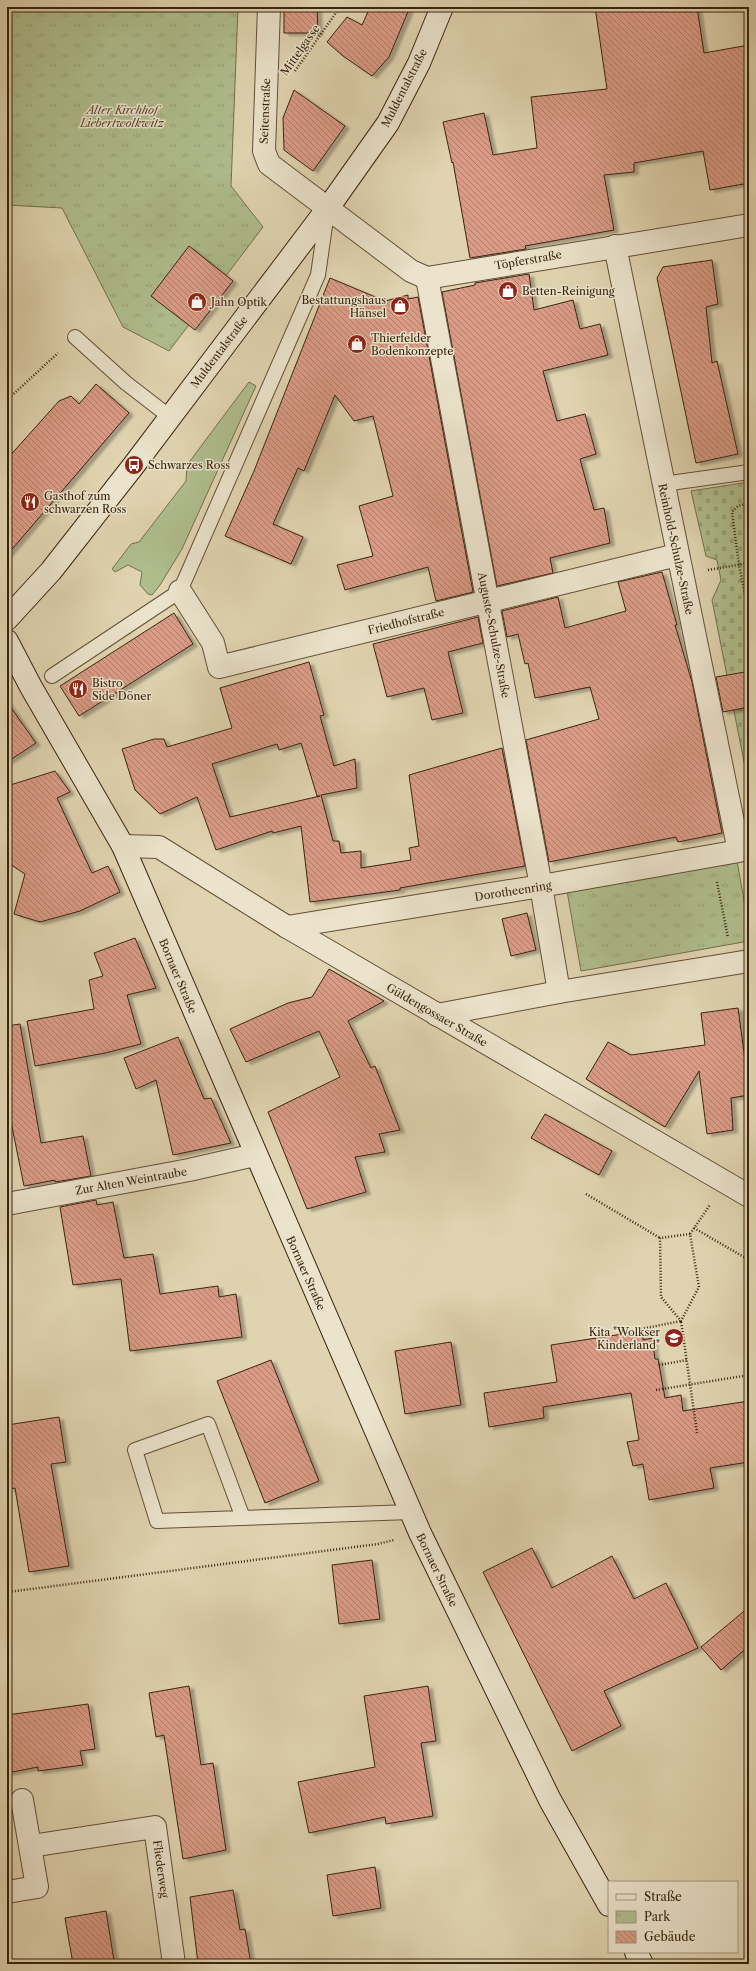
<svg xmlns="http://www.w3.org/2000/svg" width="756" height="1971" viewBox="0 0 756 1971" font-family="'Libre Caslon Text',serif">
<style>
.green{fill:#afbd8d;stroke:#74704e}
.cemetery{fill:url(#cemetery-stones);stroke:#74704e}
.park{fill:url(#park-tufts);stroke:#74704e}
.building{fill:url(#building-back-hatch);stroke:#39230e;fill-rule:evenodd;filter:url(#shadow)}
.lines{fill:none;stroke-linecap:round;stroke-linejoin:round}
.lane-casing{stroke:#634f36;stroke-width:16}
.street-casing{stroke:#634f36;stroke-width:24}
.secondary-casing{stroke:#39230e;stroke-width:24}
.path{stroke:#39230e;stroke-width:2.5;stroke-dasharray:1 2;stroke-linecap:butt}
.lane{stroke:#ebe3cc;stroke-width:14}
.street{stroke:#ebe3cc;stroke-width:22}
.secondary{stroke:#ebe3cc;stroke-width:22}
.labels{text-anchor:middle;stroke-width:3;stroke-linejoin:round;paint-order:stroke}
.street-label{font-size:11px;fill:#39230e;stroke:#ebe3cc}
.park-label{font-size:11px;font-style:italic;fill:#564a2e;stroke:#ebe3cc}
.poi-label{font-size:11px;fill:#39230e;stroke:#ebe3cc;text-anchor:start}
</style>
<defs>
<pattern id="cemetery-stones" width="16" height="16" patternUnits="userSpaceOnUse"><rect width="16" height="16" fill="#afbd8d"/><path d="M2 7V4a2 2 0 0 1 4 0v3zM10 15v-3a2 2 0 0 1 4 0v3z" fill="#97a278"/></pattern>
<pattern id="park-tufts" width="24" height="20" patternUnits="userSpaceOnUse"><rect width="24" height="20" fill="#afbd8d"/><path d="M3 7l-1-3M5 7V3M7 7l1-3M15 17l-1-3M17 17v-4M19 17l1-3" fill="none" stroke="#97a278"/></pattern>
<pattern id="building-back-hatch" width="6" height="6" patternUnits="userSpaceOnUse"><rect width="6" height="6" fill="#da9b86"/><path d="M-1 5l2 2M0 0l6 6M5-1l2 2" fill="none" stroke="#b27e6c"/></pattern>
<filter id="shadow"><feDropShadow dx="4.5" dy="2.5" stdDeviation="1" flood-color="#0004"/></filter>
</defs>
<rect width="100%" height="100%" fill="#e0d4b0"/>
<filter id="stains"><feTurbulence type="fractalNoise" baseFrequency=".005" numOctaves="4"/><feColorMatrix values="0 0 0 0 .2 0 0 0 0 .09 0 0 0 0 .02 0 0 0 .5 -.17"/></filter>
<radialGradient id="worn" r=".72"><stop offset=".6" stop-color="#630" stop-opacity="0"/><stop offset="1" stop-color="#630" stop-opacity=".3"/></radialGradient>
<polygon class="green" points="249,382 256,386 182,549 160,585 152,595 148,594 140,585 142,572 128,565 115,572 112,569 131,544 139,542 186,481 187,465"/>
<polygon class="cemetery" points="749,482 749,787 712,600 721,580 717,560 706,556 691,491"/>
<g class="park">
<polygon points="7,7 238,7 231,186 263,227 169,351 123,327 62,208 7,205"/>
<polygon points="737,861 749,928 749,941 581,971 567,891"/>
</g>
<g class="building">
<polygon points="284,7 317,7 318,33 284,33"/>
<polygon points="370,7 410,7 389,57 372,76 343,56 327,42 347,17 362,25"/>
<polygon points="595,7 697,7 704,53 749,45 749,183 710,190 703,151 634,163 634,172 604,175 614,230 525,246 526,249 470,258 453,162 452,163 443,122 484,113 493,155 537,148 531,97 607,89"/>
<polygon points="294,90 345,126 313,171 284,150 283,118"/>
<polygon points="189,246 233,281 195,330 151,296"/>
<polygon points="712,260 718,304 706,307 712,363 717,361 738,454 696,463 657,278 663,267"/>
<polygon points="529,274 534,310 573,300 580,329 600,324 608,355 543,371 557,421 585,414 596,454 580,459 594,510 604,508 610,543 550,558 553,573 497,586 442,292 475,285 475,283"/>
<polygon points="330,278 385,301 408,295 408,299 418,297 473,592 436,601 428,567 345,590 337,565 373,556 359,506 393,496 373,416 354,421 335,395 304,471 298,468 273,524 303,537 291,564 225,536 254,471"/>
<polygon points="96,384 129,413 7,555 7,459 59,401 71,396 79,404"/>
<polygon points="662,572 677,625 675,625 692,682 722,833 678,842 676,837 549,862 526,740 599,719 590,687 535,698 528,663 525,664 518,634 507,637 502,611 558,597 565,628 626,611 618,582"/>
<polygon points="174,613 193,644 79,716 60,686"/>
<polygon points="478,617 483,643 448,652 463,713 432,720 424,688 387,697 373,644"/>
<path d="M309,662L324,715L320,716L334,766L355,759L357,788L321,795L333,841H339L341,853L361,851V868L411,860L409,848L419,846L409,775L502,748L525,866L400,888V890L310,902L301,826L273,833L272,831L216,850L197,797L160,814L135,790L122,749L154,739H164L167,747L232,728L220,688ZM301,743L317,796H320L230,817L212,764L277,744L279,750Z"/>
<polygon points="745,672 749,694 749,707 723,712 716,677"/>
<polygon points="7,702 36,743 7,762"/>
<polygon points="55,771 70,792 57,798 92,873 108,866 120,892 80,911 40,922 14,914 25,874 7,862 7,786"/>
<polygon points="527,913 536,950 511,956 502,919"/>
<polygon points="135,938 156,988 127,995 141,1044 105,1053 35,1066 27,1021 94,1009 89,980 103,976 94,953"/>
<polygon points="329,969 384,1001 348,1021 371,1068 375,1066 400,1130 379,1134 385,1152 355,1157 366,1192 307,1209 268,1112 340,1077 319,1031 246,1062 230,1029 288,1003 312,997"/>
<polygon points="738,1008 745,1060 749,1059 749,1095 731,1098 733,1130 707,1134 699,1071 665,1127 586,1079 608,1042 631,1055 705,1045 701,1013"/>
<polygon points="20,1024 41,1143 83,1136 91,1176 55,1182 55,1180 24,1186 7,1102 7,1026"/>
<polygon points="178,1037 204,1099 211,1098 231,1143 173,1155 156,1080 136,1089 124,1058"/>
<polygon points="545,1114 612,1151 599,1175 531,1138"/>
<polygon points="96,1200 97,1205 113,1202 124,1258 153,1254 160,1294 218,1286 219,1297 236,1294 242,1337 130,1351 121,1279 73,1285 60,1207"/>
<polygon points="642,1331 643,1340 652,1338 655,1359 658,1359 665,1398 681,1395 683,1411 749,1401 749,1462 710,1468 714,1488 649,1500 643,1464 633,1466 627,1442 639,1440 631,1393 543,1407 544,1418 489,1427 484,1393 557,1382 551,1345"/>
<polygon points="451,1342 461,1405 405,1414 395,1351"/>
<polygon points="271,1360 319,1481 265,1503 217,1381"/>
<polygon points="59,1417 66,1462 51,1464 69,1566 29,1572 15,1488 10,1489 7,1473 7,1425"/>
<polygon points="532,1548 552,1588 612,1556 634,1599 666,1583 698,1648 604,1691 621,1726 572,1751 483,1572"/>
<polygon points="372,1560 380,1619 339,1624 332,1565"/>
<polygon points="749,1607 749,1646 721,1670 701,1647"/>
<polygon points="189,1686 201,1765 213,1763 226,1850 183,1859 164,1735 156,1737 149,1693"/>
<polygon points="428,1686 436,1741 421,1743 433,1816 386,1824 385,1817 309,1833 298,1782 375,1767 364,1696"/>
<polygon points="88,1704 95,1749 80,1751 83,1765 38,1771 38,1767 7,1773 7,1715"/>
<polygon points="375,1867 381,1908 333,1916 327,1875"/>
<polygon points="233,1890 240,1930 245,1929 251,1964 198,1964 190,1897"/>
<polygon points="106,1911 114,1961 99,1964 73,1964 65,1918"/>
</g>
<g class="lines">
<g class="lane-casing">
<g id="lane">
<polyline points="75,337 126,383 170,417"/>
<polyline points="663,484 749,472"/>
<polyline points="52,676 180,591 318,275 327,212"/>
<polyline points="243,1518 208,1424 135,1450 157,1521 411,1512"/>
</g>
</g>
<g class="street-casing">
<g id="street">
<polyline points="269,7 264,151 269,164 411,271 427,278 749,225"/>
<polyline points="427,278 541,886 559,992"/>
<polyline points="180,591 213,643 219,667 677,555"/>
<polyline points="123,846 159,847 287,927 749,1196"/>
<polyline points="287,927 541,886 739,851 615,246"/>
<polyline points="437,1015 559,992 749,961"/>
<polyline points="7,1204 189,1170 255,1155"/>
<polyline points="31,1846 155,1827 174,1964"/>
<polyline points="7,1892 37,1887 22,1800"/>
</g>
</g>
<g class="secondary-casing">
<g id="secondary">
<polyline points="7,619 51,571 134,465 328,208 388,123 419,63 442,7"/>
<polyline points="7,641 31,687 123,846 420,1533 550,1800 609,1905"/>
<polyline points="636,1952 642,1964"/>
</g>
</g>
<g class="path">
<polyline points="295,71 340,7"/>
<polyline points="7,400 58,353"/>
<polyline points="749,503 738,506 732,512 739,565 749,615"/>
<polyline points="708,570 749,563"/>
<polyline points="717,882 728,938"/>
<polyline points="586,1194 660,1238"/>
<polyline points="694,1228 749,1260"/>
<polyline points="690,1234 660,1238 661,1297 681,1321 699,1287 690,1234 710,1205"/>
<polyline points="641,1329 681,1321 697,1433"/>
<polyline points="659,1365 687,1360"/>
<polyline points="656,1390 749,1375"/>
<polyline points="7,1587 8,1592 378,1544 394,1540"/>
</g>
<use href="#lane" class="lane"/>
<use href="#street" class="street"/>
<use href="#secondary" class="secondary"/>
</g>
<defs>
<g id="shop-disc" transform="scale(1)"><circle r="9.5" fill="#8f2418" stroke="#ebe3cc"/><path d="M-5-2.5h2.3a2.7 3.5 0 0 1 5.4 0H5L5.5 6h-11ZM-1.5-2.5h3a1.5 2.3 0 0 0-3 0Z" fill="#fff"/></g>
<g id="bus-disc" transform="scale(1)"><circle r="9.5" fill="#8f2418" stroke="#ebe3cc"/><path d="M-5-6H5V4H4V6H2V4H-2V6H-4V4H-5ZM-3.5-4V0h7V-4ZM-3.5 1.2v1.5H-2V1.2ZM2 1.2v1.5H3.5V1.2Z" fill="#fff"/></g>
<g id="restaurant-disc" transform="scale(1)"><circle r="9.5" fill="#8f2418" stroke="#ebe3cc"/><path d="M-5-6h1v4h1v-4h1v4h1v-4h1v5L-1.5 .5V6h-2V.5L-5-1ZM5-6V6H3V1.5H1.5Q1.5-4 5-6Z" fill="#fff"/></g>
<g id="school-disc" transform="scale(1)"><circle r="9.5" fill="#8f2418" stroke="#ebe3cc"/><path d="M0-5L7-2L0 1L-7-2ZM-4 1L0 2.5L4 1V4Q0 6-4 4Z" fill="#fff"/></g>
</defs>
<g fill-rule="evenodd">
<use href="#shop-disc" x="508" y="291"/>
<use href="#shop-disc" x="197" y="302"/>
<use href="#shop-disc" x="400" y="306"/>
<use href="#shop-disc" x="357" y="344"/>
<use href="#bus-disc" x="134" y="465"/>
<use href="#restaurant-disc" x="30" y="502"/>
<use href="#restaurant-disc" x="78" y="689"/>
<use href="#school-disc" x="674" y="1338"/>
</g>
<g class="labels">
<g class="street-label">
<text transform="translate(300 50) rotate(-55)" y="4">Mittelgasse</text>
<text transform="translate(404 88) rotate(-63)" y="4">Muldentalstraße</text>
<text transform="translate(265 111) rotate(-88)" y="4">Seitenstraße</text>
<text transform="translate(528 260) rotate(-10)" y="4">Töpferstraße</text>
<text transform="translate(219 352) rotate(-53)" y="4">Muldentalstraße</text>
<text transform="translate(676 549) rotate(78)" y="4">Reinhold-Schulze-Straße</text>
<text transform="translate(406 621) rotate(-14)" y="4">Friedhofstraße</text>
<text transform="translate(494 635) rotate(79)" y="4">Auguste-Schulze-Straße</text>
<text transform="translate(513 891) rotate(-9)" y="4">Dorotheenring</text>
<text transform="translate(178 976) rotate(67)" y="4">Bornaer Straße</text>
<text transform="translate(437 1015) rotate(30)" y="4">Güldengossaer Straße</text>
<text transform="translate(131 1181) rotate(-10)" y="4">Zur Alten Weintraube</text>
<text transform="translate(306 1273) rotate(66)" y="4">Bornaer Straße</text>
<text transform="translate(437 1570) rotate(64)" y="4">Bornaer Straße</text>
<text transform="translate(161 1869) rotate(82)" y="4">Fliederweg</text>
</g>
<g class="park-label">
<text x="122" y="114">Alter Kirchhof<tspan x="122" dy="13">Liebertwolkwitz</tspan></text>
</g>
<g class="poi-label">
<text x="522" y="295">Betten-Reinigung</text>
<text x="386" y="304" text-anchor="end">Bestattungshaus<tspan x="386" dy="13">Hänsel</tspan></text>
<text x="211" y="306">Jahn Optik</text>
<text x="371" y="342">Thierfelder<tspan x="371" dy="13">Bodenkonzepte</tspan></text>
<text x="148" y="469">Schwarzes Ross</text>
<text x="44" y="500">Gasthof zum<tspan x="44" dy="13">schwarzen Ross</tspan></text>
<text x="92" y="687">Bistro<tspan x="92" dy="13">Side Döner</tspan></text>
<text x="660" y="1336" text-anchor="end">Kita "Wolkser<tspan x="660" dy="13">Kinderland"</tspan></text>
</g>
</g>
<rect width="756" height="1971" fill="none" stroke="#e0d4b0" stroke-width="24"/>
<rect x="8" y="8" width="740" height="1955" fill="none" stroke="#39230e" stroke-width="2"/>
<rect x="12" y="12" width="732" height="1947" fill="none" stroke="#39230e"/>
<rect x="608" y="1881" width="130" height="72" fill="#ebe3cc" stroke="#a49680"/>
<rect x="616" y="1894" width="20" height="6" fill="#ebe3cc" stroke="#a49680"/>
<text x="644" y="1901" font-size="12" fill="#39230e">Straße</text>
<rect x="616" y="1911" width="20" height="12" fill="url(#park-tufts)" stroke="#a49680"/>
<text x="644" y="1921" font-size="12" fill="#39230e">Park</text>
<rect x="616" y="1931" width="20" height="12" fill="url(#building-back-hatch)" stroke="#a49680"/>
<text x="644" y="1941" font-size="12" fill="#39230e">Gebäude</text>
<rect width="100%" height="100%" filter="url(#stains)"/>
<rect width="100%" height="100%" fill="url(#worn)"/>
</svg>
